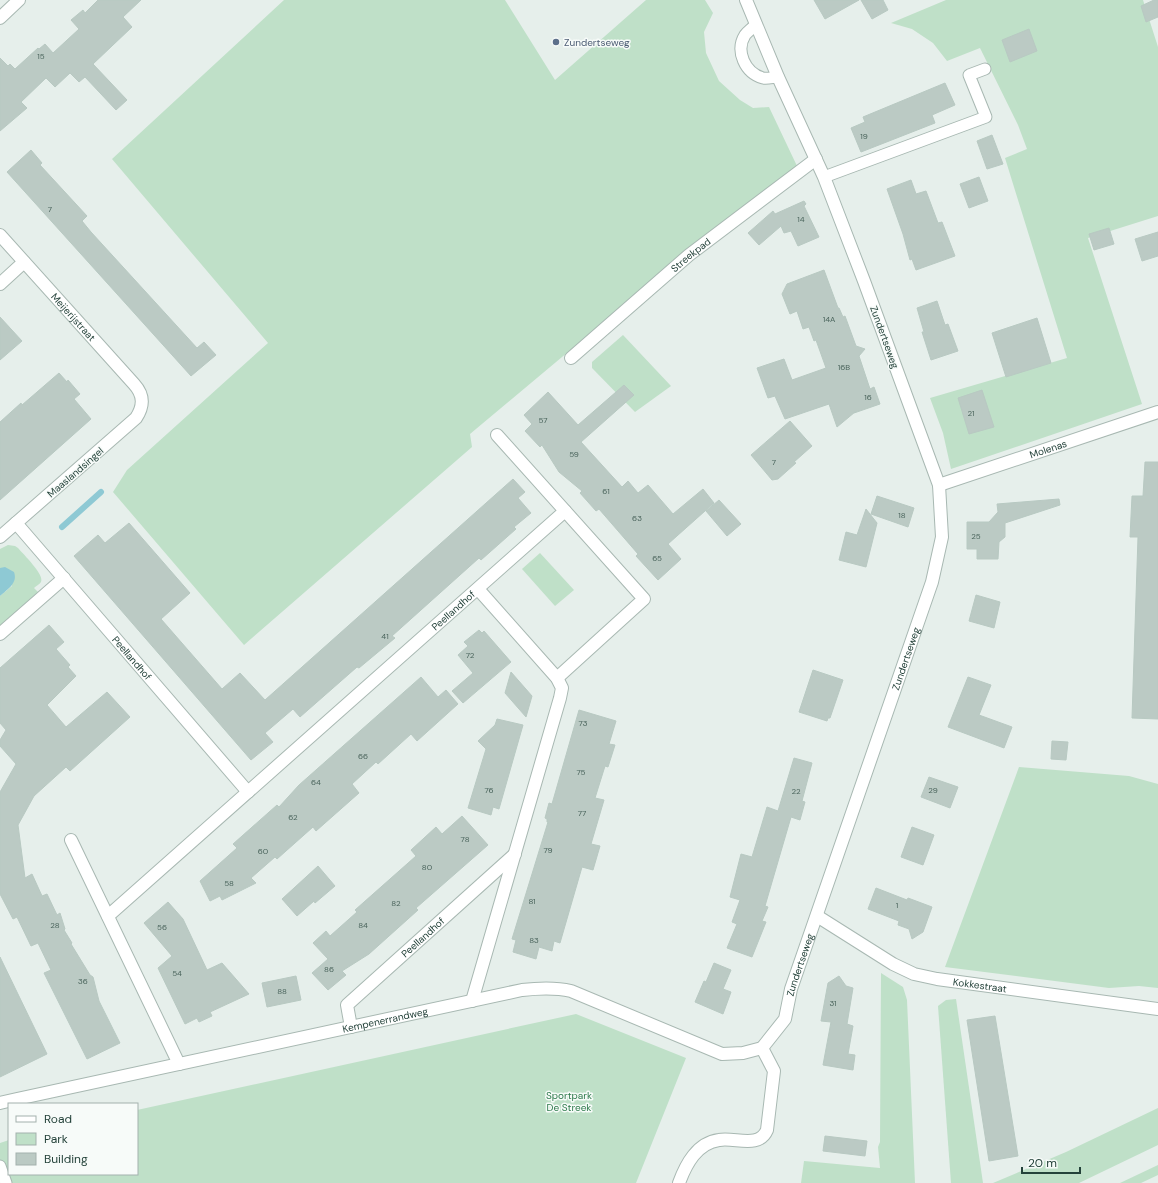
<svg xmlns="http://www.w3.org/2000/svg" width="1158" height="1183" viewBox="0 0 1158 1183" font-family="'DM Sans',sans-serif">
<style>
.green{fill:#bfe0c8}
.water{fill:#8ec9d4}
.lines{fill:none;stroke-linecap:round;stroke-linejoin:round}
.stream{stroke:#8ec9d4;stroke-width:6}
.building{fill:#bbcac4;stroke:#b8c9c2}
.service-casing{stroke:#a8b8b2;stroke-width:13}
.minor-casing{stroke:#a8b8b2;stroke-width:14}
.service{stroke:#fff;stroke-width:11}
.minor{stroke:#fff;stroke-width:12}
.service-dot{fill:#5c6f8a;stroke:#f7fbf9;stroke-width:1.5}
.labels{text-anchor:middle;stroke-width:3;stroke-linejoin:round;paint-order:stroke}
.number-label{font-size:8px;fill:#4a645c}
.service-label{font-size:10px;fill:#4e5e75;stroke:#f7fbf9;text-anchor:start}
.street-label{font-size:10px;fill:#24423a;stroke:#f7fbf9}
.park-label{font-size:10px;fill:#2d7a4b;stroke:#f7fbf9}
</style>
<rect width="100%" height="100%" fill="#e6efeb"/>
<g class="green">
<polygon points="284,0 505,0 555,80 646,0 705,0 713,13 704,32 706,53 719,81 740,100 753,108 769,107 797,166 734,213 470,434 472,447 244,645 113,492 127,470 268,343 112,159"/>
<polygon points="946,0 1143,0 1158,47 1158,216 1088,238 1142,404 951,469 943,433 930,398 1067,358 1005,158 1027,149 1018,125 980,48 947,61 933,43 912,29 891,23"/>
<polygon points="623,335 671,386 635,412 592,368 592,362"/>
<path d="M8,545L15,546L18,548C23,554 45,575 41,582C40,584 36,586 34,588L38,592L0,626V596L12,586L1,568H0V549Z"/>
<polygon points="540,553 574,590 555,606 522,569"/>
<polygon points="1019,767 1129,776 1158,784 1158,988 1139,986 1109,988 945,967"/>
<polygon points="881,973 903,987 907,1000 915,1183 801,1183 804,1161 880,1168 878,1147 880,1142"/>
<polygon points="956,999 983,1183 951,1183 938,1006 946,1000"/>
<polygon points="576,1014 686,1058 636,1183 0,1183 0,1143 9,1140 9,1174 137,1174 137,1110"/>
<polygon points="1158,1108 1158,1145 1079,1183 993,1183 1066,1152"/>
<polygon points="1158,1165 1158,1175 1141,1183 1120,1183"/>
</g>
<path class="water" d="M5,567L14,572C18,583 8,589 0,596V568Z"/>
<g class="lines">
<polyline class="stream" points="62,527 101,492"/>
</g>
<g class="building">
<polygon points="98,0 141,0 123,17 132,27 93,64 127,100 116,110 85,77 79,82 70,73 55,87 46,78 21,102 27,108 0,131 0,58 8,66 10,64 15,69 38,48 39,49 45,44 53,53 79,29 71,20 83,10 85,13"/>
<polygon points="814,0 859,0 825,19"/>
<polygon points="861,0 883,0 888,10 872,19"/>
<polygon points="1154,0 1158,0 1158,17 1146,22 1141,6"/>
<polygon points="1029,29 1037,51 1010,62 1002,40"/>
<polygon points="945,83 955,105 932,115 935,123 861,152 851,128 865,122 863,117"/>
<polygon points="992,135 1003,164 987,169 977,141"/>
<polygon points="31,150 42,163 40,165 87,216 82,221 91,232 197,348 204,342 216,355 191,376 7,172"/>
<polygon points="979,177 988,201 969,208 960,184"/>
<polygon points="911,180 916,194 926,191 938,223 942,222 955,256 916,270 912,259 910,260 903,234 887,189"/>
<polygon points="804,201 806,204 804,206 819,237 798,246 791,231 784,233 781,226 759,245 748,233 773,211 775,214"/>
<polygon points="1109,228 1114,244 1094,250 1089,234"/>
<polygon points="1158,232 1158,256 1142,261 1135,239"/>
<polygon points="824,270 838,308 839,308 843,317 845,316 856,346 865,349 859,356 870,389 874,387 880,404 854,413 855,412 837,427 829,404 785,419 775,396 768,398 757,368 784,359 792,380 826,368 816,340 814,341 809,327 803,329 797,311 790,314 782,294 787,284"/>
<polygon points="937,301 945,325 948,324 958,351 931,360 922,332 924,332 917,308"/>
<polygon points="0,317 22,341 0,360"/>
<polygon points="1037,318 1051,363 1006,377 992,333"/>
<polygon points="59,373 67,382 68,380 80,394 74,399 91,419 0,500 0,422 21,403 22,405"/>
<polygon points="624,385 634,395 581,442 622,487 628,481 638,493 648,485 673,514 703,489 714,503 668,544 681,559 658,580 636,556 638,554 599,509 596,511 580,493 582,491 559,472 542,445 540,447 525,431 532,424 524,415 548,392 578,425"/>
<polygon points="982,390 994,427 969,434 958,398"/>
<polygon points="790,421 812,446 794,462 796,463 778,479 772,480 751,455"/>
<polygon points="1145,462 1158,462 1158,719 1132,718 1138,537 1130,537 1132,496 1143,496"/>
<polygon points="513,479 525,492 518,498 531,513 514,527 516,529 481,560 479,558 392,636 395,638 359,668 357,667 300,717 293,709 265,733 273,742 251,760 74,556 98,535 105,543 129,523 190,593 161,619 222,689 240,673 265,700"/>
<polygon points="877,496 914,508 908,527 871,514"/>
<polygon points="1059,499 1060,505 1005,523 1005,537 999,542 998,559 977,559 977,549 967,549 967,522 989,522 998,512 997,504"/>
<polygon points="719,500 741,524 727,536 706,511"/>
<polygon points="866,509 877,523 866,567 839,560 846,532 857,535"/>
<polygon points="976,595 1000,602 994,628 969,621"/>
<polygon points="49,625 64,642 56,649 70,665 68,667 76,676 47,705 66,727 107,692 130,717 70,771 66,767 34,796 18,825 25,878 32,874 42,896 47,894 57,915 60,913 65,929 64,930 72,943 71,944 90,975 93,977 99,1001 120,1043 87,1059 44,973 51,970 38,943 31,946 17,917 13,919 0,894 0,792 16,764 0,746 0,740 6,730 0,723 0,668"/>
<polygon points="479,630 482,633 484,631 511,662 463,703 452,691 473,673 458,655 468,646 464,642"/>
<polygon points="813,670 843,680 830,718 828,718 827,721 799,712"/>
<polygon points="511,672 532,696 526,717 505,693"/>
<polygon points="421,677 438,697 446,690 458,704 417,741 411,734 378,764 376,762 352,784 359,793 316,831 313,827 277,859 275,857 251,878 256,883 222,900 220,896 210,901 200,881 237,848 233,844 277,805 279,807 299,785"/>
<polygon points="968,677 991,685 979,715 1012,727 1004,748 948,727"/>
<polygon points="579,710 616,721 609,744 615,745 608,767 605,766 595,798 604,800 591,844 600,846 593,870 582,867 560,943 554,941 552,951 539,947 536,959 513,952 516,940 512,939 548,822 547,822 547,819 545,818 549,803 552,804"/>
<polygon points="497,719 523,725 499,809 493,807 491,815 468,808 486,749 478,741 495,725"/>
<polygon points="1052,741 1068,742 1066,760 1051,759"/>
<polygon points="794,758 812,763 802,801 805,802 800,820 791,817 765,906 768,907 762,921 766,922 752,957 727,948 737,924 732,922 740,900 730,897 741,854 752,857 767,807 778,811"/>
<polygon points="929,777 958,787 950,808 921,797"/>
<polygon points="462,816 488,845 416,908 418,910 369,954 342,971 346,975 328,990 312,973 328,959 313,943 326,931 330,936 357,912 355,910 416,856 411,850 436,827 442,834"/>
<polygon points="912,827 934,835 923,865 901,857"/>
<polygon points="318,866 335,886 315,903 314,901 297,916 282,899"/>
<polygon points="876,888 907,900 908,898 932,907 923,932 912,939 909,929 898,925 899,921 868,909"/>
<polygon points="168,902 183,919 207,970 222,963 249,994 210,1012 212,1016 199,1022 197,1018 185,1024 158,968 172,956 144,923"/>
<polygon points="0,957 47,1054 0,1077"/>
<polygon points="714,963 731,970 723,989 731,992 723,1014 695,1002 704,981 706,982"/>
<polygon points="296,976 301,1000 267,1007 262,983"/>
<polygon points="839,976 846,986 853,988 847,1024 853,1026 848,1054 855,1055 853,1070 823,1065 831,1022 821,1021 828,983"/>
<polygon points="995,1016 1018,1156 989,1161 967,1020"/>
<polygon points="825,1136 867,1141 865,1156 823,1151"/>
</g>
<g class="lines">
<g class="service-casing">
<g id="service">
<path d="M756,24C753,28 748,31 745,35C735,51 745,73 763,78C767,79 774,77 778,77"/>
<polyline points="824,177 986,117 969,75 985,69"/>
<polyline points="0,1166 6,1183"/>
</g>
</g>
<g class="minor-casing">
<g id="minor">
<polyline points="0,18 19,0"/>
<path id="s1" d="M0,235L134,384C144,395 144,406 136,418L0,537"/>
<polyline points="0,284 24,262"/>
<path id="s2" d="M571,358L689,255L816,159"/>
<polyline points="497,435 644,599 557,678"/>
<path id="s3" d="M939,485L1158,412"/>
<path id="s4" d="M16,523L248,792"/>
<polyline points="0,634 64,578"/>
<polyline points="71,840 179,1064"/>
<path id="s5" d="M108,916L565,511"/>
<path id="s6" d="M817,916L893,964L914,974L937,979L1158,1009"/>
<polyline points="472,1001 560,698 562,688 557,678 478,589"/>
<path id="s7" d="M351,1027L347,1005L515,854"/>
<path id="s8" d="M0,1103L17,1099L522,990C539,988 554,987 571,991L722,1054L743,1053L762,1048"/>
<path id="s9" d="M679,1183C686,1164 697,1143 719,1140C735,1137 759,1149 767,1130L774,1071L762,1048L785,1019L791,989L932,582L942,537L939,485L864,281L824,177L778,77L746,0"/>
</g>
</g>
<use href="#service" class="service"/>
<use href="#minor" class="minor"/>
</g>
<circle class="service-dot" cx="556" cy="42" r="4"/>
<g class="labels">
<g class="number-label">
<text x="41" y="59">15</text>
<text x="864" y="139">19</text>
<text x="50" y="212">7</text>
<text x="801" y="222">14</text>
<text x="829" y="322">14A</text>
<text x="844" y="370">16B</text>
<text x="868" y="400">16</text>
<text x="971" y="416">21</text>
<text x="543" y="423">57</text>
<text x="574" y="457">59</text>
<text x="774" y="465">7</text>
<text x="606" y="494">61</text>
<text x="902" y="518">18</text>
<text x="637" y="521">63</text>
<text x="976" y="539">25</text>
<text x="657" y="561">65</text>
<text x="385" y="639">41</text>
<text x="470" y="658">72</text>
<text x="583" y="726">73</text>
<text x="363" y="759">66</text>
<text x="581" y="775">75</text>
<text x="316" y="785">64</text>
<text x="489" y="793">76</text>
<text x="933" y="793">29</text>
<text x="796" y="794">22</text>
<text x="582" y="816">77</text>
<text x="293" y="820">62</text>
<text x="465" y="842">78</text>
<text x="548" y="853">79</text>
<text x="263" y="854">60</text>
<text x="427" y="870">80</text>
<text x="229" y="886">58</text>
<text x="532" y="904">81</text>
<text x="396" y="906">82</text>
<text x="897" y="908">1</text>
<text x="55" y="928">28</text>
<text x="363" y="928">84</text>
<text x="162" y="930">56</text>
<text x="534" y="943">83</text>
<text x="329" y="972">86</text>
<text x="177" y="976">54</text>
<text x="83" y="984">36</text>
<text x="282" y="994">88</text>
<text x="833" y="1006">31</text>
</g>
<g class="service-label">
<text x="564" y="46">Zundertseweg</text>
</g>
<g class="street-label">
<text dy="4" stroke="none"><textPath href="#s2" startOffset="158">Streekpad</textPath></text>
<text dy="4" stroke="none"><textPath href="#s1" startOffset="110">Meijerijstraat</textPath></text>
<text transform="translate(885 337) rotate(70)" y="4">Zundertseweg</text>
<text dy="4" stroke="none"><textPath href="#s3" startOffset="115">Molenas</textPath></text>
<text transform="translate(75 472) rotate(-41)" y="4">Maaslandsingel</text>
<text dy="4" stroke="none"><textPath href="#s5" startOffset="461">Peellandhof</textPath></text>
<text dy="4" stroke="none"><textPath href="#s4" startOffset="178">Peellandhof</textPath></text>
<text dy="4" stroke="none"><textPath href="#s9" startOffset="617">Zundertseweg</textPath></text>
<text dy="4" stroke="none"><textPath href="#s7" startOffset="124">Peellandhof</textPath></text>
<text dy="4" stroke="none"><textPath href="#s9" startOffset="293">Zundertseweg</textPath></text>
<text dy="4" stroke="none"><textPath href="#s6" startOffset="180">Kokkestraat</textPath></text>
<text dy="4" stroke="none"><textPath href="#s8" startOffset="394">Kempenerrandweg</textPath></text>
</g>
<g class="park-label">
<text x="569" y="1099">Sportpark<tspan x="569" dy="12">De Streek</tspan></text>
</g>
</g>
<rect x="8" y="1103" width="130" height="72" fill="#f7fbf9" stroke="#a3b1ad"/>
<rect x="16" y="1116" width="20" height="6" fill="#ffffff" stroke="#a3b1ad"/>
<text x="44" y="1123" font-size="12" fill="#24423a">Road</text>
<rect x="16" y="1133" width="20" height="12" fill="#bfe0c8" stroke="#a3b1ad"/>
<text x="44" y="1143" font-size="12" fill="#24423a">Park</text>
<rect x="16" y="1153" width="20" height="12" fill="#bbcac4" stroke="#a3b1ad"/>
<text x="44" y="1163" font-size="12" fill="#24423a">Building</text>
<path d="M1022 1167v6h58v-6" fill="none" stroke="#24423a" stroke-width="2"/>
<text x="1028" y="1167" font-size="12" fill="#24423a" stroke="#f7fbf9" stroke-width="3" paint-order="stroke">20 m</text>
</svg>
